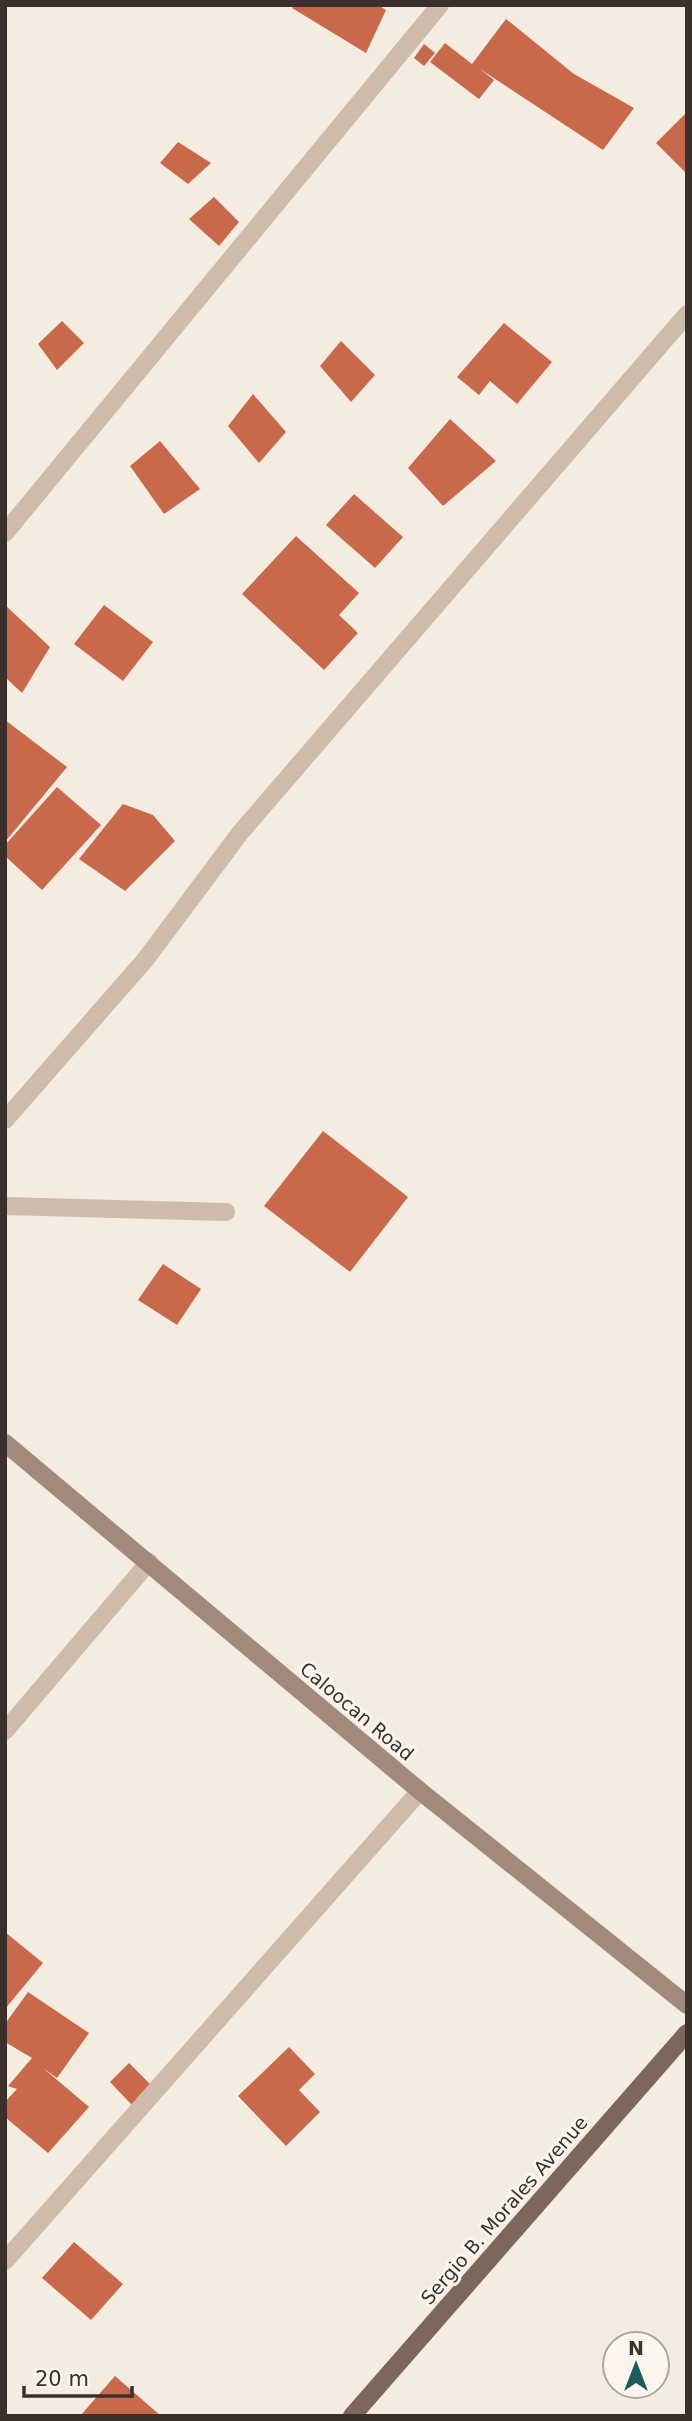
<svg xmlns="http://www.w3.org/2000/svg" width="692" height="2421" viewBox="0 0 692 2421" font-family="'DejaVu Sans',sans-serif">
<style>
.building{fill:#c8694b}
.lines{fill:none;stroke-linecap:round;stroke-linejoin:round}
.street{stroke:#cdbbac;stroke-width:18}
.secondary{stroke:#a18a7d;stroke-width:18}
.primary{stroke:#7d675c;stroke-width:18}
.labels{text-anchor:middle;stroke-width:6;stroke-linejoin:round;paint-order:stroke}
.street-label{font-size:19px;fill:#3b302b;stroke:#fbf5ee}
</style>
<rect width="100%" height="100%" fill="#f4ebe1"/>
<g class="building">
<polygon points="294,5 378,5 386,10 366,53 292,8"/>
<polygon points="506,19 574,74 634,108 603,150 480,69 494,80 479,99 430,62 445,43 472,64"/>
<polygon points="424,44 435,53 424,66 414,58"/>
<polygon points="687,112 687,174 656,143"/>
<polygon points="178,142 211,163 188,184 160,163"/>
<polygon points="214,197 239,222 219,246 189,219"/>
<polygon points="62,321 84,343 57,370 38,344"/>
<polygon points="504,323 552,362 517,404 490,381 479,395 457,377"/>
<polygon points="341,341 375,375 351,402 320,366"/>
<polygon points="253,394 286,432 259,463 228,426"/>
<polygon points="450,419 496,461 443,506 408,468"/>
<polygon points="160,441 200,489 164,514 130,466"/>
<polygon points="354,494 403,537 375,568 326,525"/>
<polygon points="296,536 359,593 339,615 358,633 324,670 242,594"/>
<polygon points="5,605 50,647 22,693 5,677"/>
<polygon points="104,605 153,642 123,681 74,644"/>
<polygon points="5,720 67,767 5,842"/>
<polygon points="57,787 101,825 42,890 5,856 5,845"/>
<polygon points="123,804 153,815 175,841 125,891 79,859"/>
<polygon points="323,1131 408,1197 350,1272 264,1206"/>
<polygon points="163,1264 201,1289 177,1325 138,1300"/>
<polygon points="5,1932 43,1963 5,2009"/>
<polygon points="28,1992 89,2033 57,2078 43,2068 89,2107 48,2153 5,2117 5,2102 17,2089 8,2086 32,2058 5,2042 5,2024"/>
<polygon points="289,2047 315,2074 299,2090 320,2112 286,2146 238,2096"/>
<polygon points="129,2063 151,2085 132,2105 110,2082"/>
<polygon points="74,2242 123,2284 91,2320 42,2278"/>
<polygon points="115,2376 161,2416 80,2416"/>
</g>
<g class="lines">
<g class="street">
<polyline points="5,533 440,5"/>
<polyline points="5,1120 145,960 240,833 687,314"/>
<polyline points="5,1206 226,1212"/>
<polyline points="5,1731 149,1562"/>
<polyline points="5,2261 420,1791"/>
</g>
<polyline class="secondary" points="5,1443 420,1791 687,2005"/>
<polyline class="primary" points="352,2416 687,2033"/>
</g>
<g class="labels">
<g class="street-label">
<text transform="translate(357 1711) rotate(40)" y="7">Caloocan Road</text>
<text transform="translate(504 2210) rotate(-49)" y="7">Sergio B. Morales Avenue</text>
</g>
</g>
<rect width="692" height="2421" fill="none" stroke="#3b302b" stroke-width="14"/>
<g transform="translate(636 2365)"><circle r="33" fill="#fbf5ee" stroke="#aea6a0" stroke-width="2"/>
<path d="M0-5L12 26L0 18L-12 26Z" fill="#1f5a5e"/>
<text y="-10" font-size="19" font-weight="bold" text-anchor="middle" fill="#3b302b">N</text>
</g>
<path d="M24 2386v10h108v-10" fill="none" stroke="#3b302b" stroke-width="3.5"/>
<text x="35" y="2386" font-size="21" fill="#3b302b" stroke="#fbf5ee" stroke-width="5" paint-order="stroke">20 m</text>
</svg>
